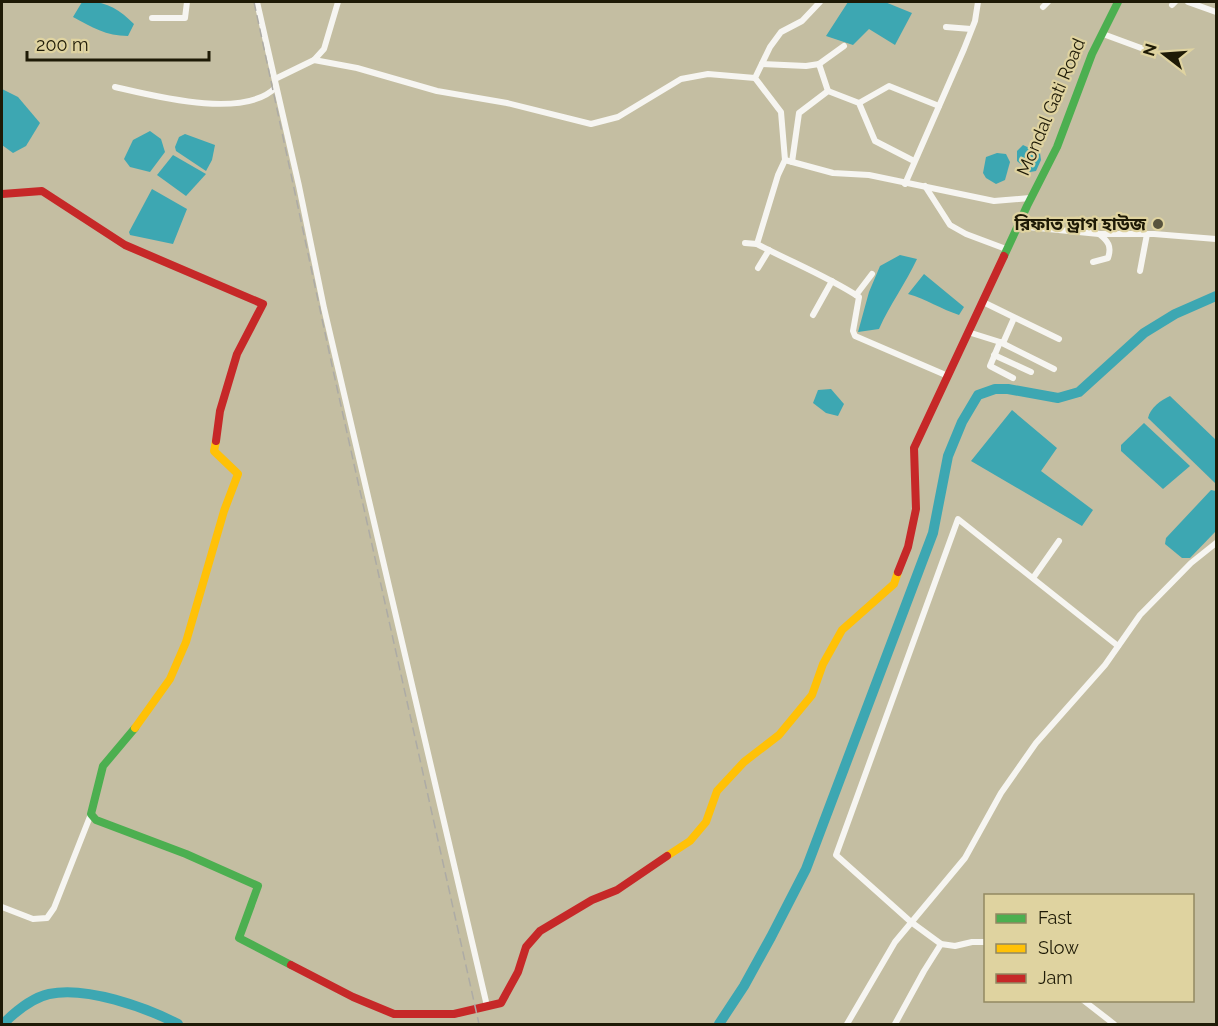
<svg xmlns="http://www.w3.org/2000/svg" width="1218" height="1026" viewBox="0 0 1218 1026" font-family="Raleway,'Noto Sans Bengali',sans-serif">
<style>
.water{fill:#3da7b2}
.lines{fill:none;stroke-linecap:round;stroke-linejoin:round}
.river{stroke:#3da7b2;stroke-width:10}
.street{stroke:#f6f5f1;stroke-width:6}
.fast{stroke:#4caf50;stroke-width:8}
.slow{stroke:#ffc107;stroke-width:8}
.jam{stroke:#c62828;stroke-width:8}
.rail{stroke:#adaba5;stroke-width:1.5;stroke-dasharray:9 4.5;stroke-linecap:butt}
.poi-dot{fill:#58533d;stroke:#dfd3a0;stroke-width:2}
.labels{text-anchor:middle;stroke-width:4.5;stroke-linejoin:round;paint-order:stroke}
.street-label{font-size:18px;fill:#1e1a06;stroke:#dfd3a0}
.poi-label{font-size:18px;font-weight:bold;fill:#1e1a06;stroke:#dfd3a0;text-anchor:end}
</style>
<rect width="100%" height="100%" fill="#c4bea2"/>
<g class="water">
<path d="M82,2C105,0 119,9 134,24L128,36C106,36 92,27 73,17Z"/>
<polygon points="848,2 885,2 912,13 895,45 869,29 853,45 826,36"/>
<polygon points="2,89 18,97 40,123 26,146 13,153 2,145"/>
<polygon points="150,131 161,139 165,152 150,172 130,167 124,159 133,140"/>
<polygon points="185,134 215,145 212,160 206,171 176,151 175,147 179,137"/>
<polygon points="1023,145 1040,153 1041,160 1036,171 1030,172 1017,161 1017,151"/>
<polygon points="997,153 1006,154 1010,162 1005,180 996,184 986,178 983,173 986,157"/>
<polygon points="173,155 206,174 186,196 157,175"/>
<polygon points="152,189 187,209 173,244 130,235 129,232"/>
<path d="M900,255L917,259C906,283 890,304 879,329L858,332L869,292L880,266Z"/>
<path d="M924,274L964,307L959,315C941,309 926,299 908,294Z"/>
<polygon points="831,389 844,404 838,416 826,413 813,403 818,390"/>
<path d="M1170,396L1216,440V484L1148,418C1150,408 1161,400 1170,396Z"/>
<polygon points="1012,410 1057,448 1041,471 1093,510 1082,526 971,461"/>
<polygon points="1144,423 1190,466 1163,489 1121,451 1121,445"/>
<polygon points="1211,490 1216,491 1216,531 1190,558 1182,558 1165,544 1166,538"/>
</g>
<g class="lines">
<g class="river">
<path d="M3,1024C15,1012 31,998 49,994C86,986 145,1007 178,1024"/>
<polyline points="719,1024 744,986 771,937 806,869 933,533 948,456 962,422 978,395 995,389 1008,389 1058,398 1079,392 1144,333 1175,314 1216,296"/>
</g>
<g class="street">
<polyline points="257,2 299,186 324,308 487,1006"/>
<path d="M820,2L802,21L781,32L770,47L755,78L781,112L785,160L778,175L757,244C791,262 827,276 859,297L853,331L855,336L948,376"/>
<polyline points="1188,2 1216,12"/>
<polyline points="1172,5 1175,2"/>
<polyline points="1043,7 1048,2"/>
<polyline points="152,18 185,18 187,2"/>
<polyline points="946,27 971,29"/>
<polyline points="1103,34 1141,48"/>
<polyline points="314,60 324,49 338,2"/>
<polyline points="762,64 806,66 819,64 828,91"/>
<polyline points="819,64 844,46"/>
<polyline points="275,79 314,60 357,68 437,91 507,103 591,124 618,117 681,79 708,74 755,78"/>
<path d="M115,87C154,96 245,120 276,87"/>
<polyline points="859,103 889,86 939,106"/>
<polyline points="785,160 833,173 869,175 994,201 1030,198"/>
<polyline points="792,162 799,113 828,91 859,103 875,141 914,161"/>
<polyline points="905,184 964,49 975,21 978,2"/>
<polyline points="925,186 950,225 966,234 1006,249"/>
<polyline points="1018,226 1099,234 1154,234 1216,239"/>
<polyline points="745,243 757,244"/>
<path d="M1093,262L1108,258C1112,246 1108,241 1099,234"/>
<polyline points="758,268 769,250"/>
<polyline points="1140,271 1147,234"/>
<polyline points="856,295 872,274"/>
<polyline points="983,302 1059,339"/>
<polyline points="813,315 832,281"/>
<polyline points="968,332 1000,342 1054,369"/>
<polyline points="1000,342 990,366 1013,378"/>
<polyline points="1003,343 1014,318"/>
<polyline points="994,355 1031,372"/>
<polyline points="1033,578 1059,541"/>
<polyline points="2,907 33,919 47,918 54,908 91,814"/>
<polyline points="986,942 972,942 955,946 941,944 911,922 836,855 958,519 1118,646"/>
<polyline points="1083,1000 1114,1024"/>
<polyline points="847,1024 895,942 965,858 1001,793 1036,743 1105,665 1140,615 1191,563 1216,543"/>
<polyline points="895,1024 924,971 941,944"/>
</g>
<g class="fast">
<polyline points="1004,256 1027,206 1057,147 1092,54 1118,2"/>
<polyline points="135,728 103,766 91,814 96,820 186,854 258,886 239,938 291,965"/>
</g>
<g class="slow">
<polyline points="135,728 170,679 186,642 224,511 238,474 214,451 216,441"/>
<polyline points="667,856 690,841 706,822 717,791 744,762 779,735 812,695 823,664 842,630 894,584 898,572"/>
</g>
<g class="jam">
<polyline points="2,194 42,191 125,245 263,304 237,354 220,411 216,441"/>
<polyline points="898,572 908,547 916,509 914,448 1004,256"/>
<polyline points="291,965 353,997 394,1014 454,1014 501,1003 518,972 526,947 540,931 592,900 617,890 667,856"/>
</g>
<polyline class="rail" points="254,2 333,370 479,1024"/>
</g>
<circle class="poi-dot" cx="1158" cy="224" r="6"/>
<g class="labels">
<g class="street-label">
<text transform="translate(1051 107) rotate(-67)" y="6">Mondal Gati Road</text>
</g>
<g class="poi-label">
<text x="1146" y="230">রিফাত ড্রাগ হাউজ</text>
</g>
</g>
<rect width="1218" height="1026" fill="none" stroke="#1e1a06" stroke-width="6"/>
<rect x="984" y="894" width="210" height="108" fill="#dfd3a0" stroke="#928962" stroke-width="1.5"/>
<rect x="996" y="914" width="30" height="9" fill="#4caf50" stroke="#928962" stroke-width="1.5"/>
<text x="1038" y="924" font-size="18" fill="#1e1a06">Fast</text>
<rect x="996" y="944" width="30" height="9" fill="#ffc107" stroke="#928962" stroke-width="1.5"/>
<text x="1038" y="954" font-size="18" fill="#1e1a06">Slow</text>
<rect x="996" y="974" width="30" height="9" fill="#c62828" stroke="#928962" stroke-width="1.5"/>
<text x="1038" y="984" font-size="18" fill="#1e1a06">Jam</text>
<g transform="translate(1164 54) rotate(287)" stroke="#dfd3a0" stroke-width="4.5" paint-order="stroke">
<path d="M0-4.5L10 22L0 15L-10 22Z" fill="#1e1a06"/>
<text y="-9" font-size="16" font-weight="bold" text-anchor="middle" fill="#1e1a06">N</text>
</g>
<path d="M27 51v9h182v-9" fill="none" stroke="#1e1a06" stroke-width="3"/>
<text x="36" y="51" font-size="18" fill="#1e1a06" stroke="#dfd3a0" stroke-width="4.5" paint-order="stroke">200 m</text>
</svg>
